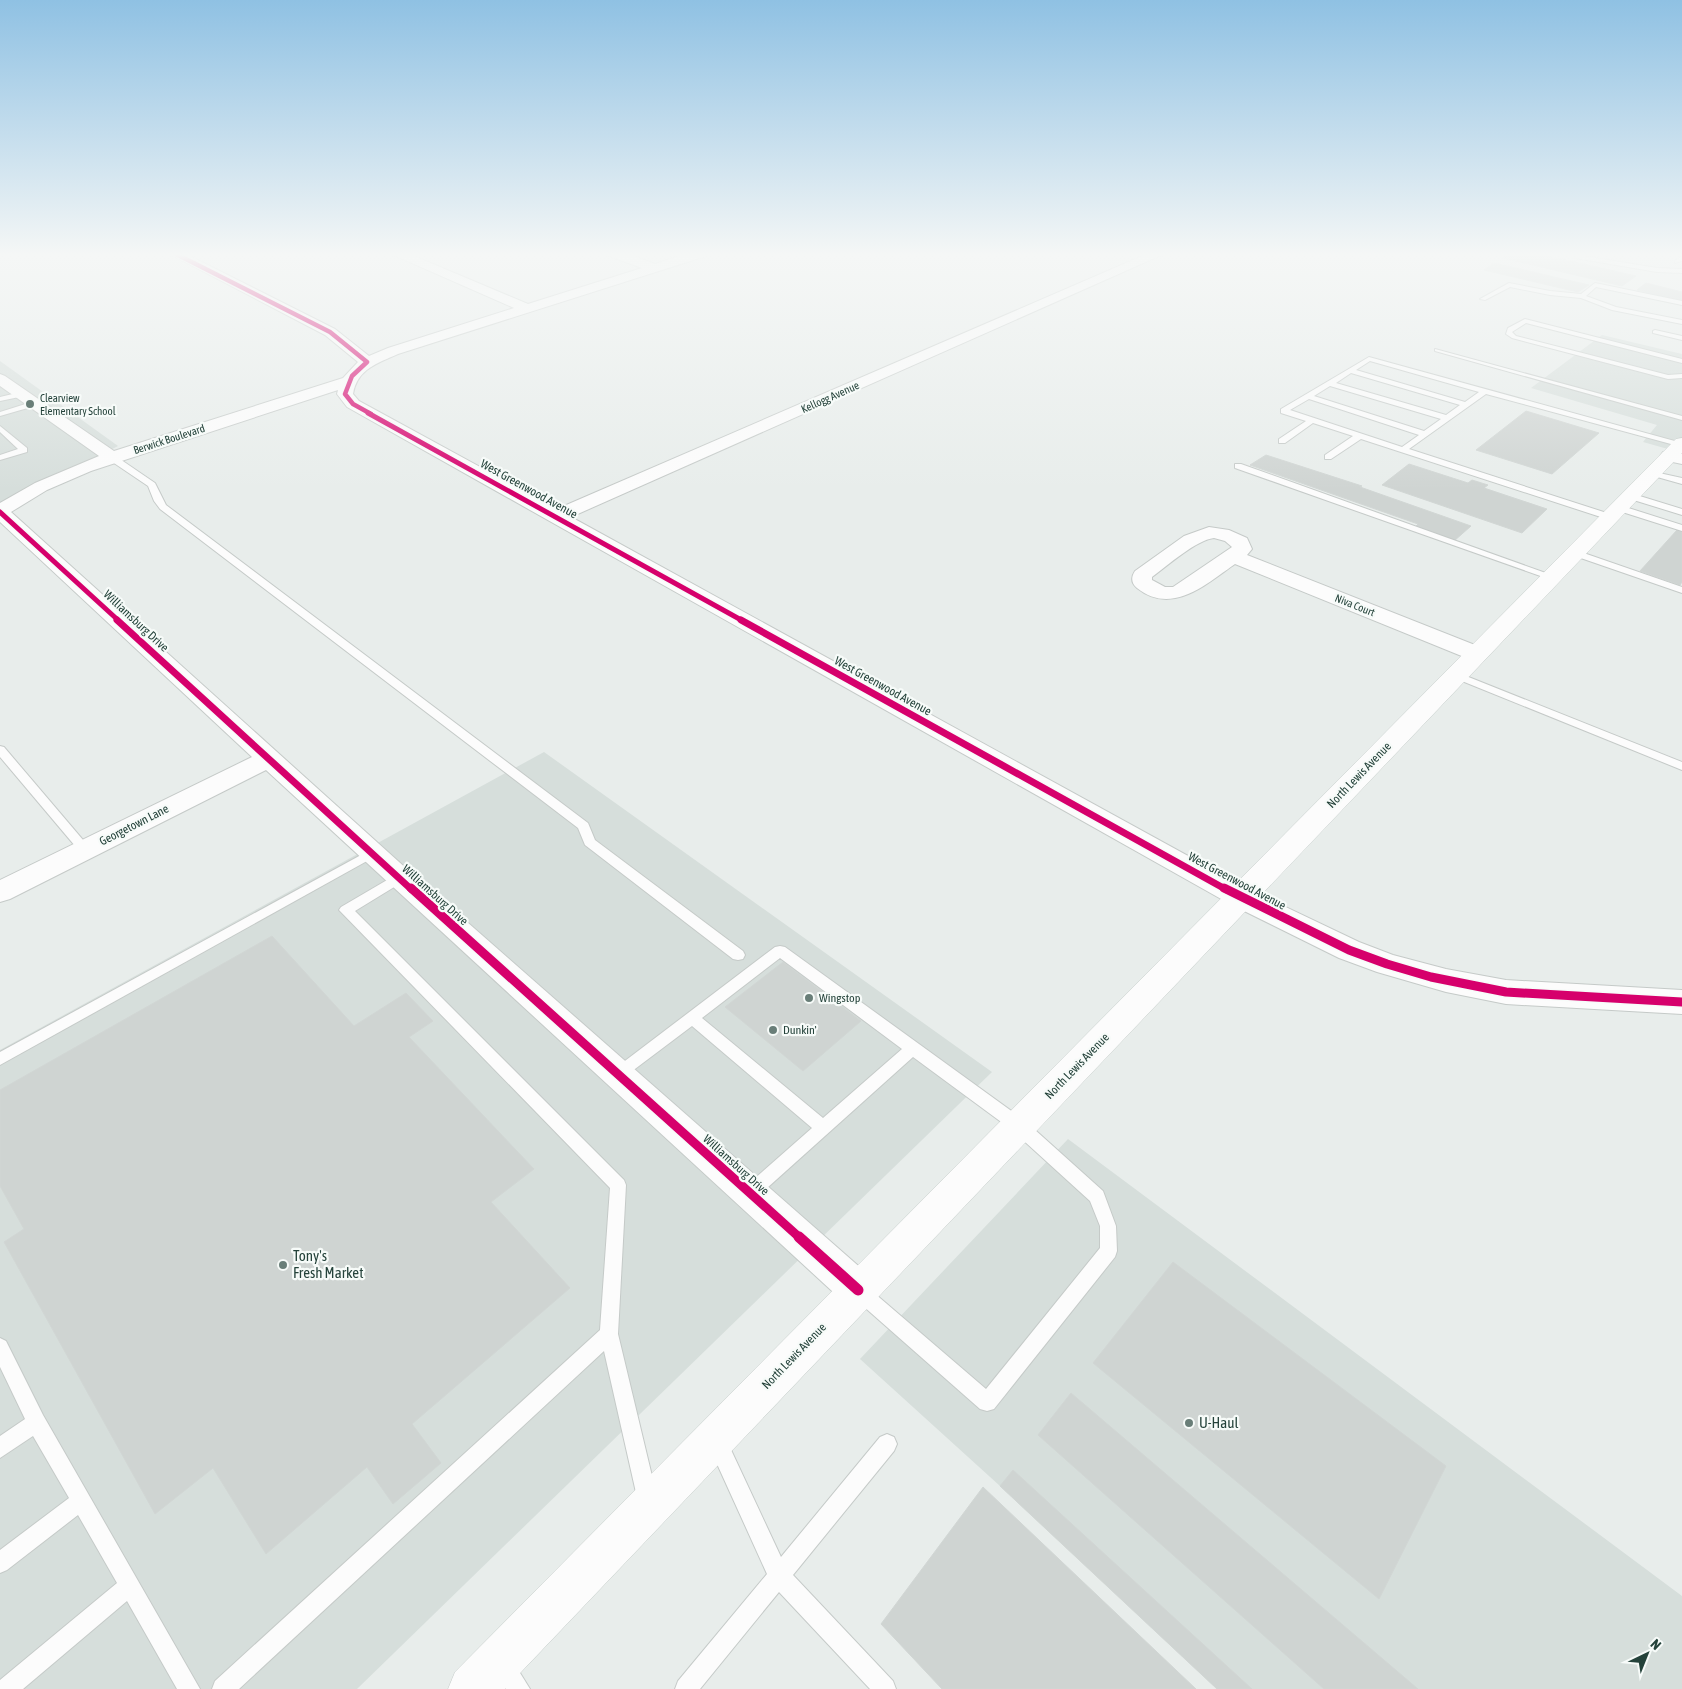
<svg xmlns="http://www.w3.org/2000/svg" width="1682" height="1689" viewBox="0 0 1682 1689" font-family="'Asap Condensed',sans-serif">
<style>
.built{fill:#d6dedb}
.building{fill:#cfd4d2;stroke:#d1d6d4}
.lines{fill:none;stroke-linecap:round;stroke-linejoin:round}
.lane-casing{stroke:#c5cac8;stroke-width:2}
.street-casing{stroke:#c5cac8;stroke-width:2}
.secondary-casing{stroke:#c3cbc8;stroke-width:1}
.lane{fill:#fcfcfc;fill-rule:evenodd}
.street{fill:#fcfcfc;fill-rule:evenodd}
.secondary{fill:#fcfcfc;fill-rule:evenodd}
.cycleway-far4-casing{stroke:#f7fbf9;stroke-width:6}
.cycleway-far3-casing{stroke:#f7fbf9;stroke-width:8}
.cycleway-far2-casing{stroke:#f7fbf9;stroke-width:10}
.cycleway-far1-casing{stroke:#f7fbf9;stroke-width:12}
.cycleway-casing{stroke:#f7fbf9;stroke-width:14}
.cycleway-far4{stroke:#d6006c;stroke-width:4.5}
.cycleway-far3{stroke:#d6006c;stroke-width:5}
.cycleway-far2{stroke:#d6006c;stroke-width:7}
.cycleway-far1{stroke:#d6006c;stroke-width:9}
.cycleway{stroke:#d6006c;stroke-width:11}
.poi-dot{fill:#697e78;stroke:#f7fbf9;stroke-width:2}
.labels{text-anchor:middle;stroke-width:4.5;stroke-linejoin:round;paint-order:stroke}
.far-street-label{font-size:11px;fill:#24423a;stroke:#f7fbf9}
.far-poi-label{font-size:11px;fill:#24423a;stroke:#f7fbf9;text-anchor:start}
.street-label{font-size:12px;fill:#24423a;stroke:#f7fbf9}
.poi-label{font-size:12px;fill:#24423a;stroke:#f7fbf9;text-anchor:start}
.near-poi-label{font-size:15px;fill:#24423a;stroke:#f7fbf9;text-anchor:start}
</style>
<rect width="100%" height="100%" fill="#e8edeb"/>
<g class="built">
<polygon points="1602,335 1682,354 1682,453 1643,442 1657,425 1531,388"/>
<polygon points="0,361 118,446 0,508"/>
<polygon points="544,752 992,1072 357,1689 0,1689 0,1050"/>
<polygon points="1068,1139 1682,1596 1682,1689 1217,1689 1000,1486 860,1359"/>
</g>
<g class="building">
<polygon points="1511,253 1535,253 1636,276 1622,286 1503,258"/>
<polygon points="1494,263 1589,285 1578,292 1484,270"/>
<polygon points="1646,283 1682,292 1682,301 1637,290"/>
<polygon points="1526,411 1599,433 1552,474 1476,450"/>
<polygon points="1266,455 1362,486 1360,487 1471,526 1454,541 1415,527 1418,524 1250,465"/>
<polygon points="1409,464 1468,483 1472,480 1488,485 1484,488 1547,509 1522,533 1382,485"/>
<polygon points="1677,530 1682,532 1682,582 1680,585 1640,571"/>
<polygon points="272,936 354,1026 406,993 433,1021 409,1037 534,1169 491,1202 570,1288 412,1424 441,1463 393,1504 367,1467 266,1554 213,1468 155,1514 4,1242 24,1229 0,1186 0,1090"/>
<polygon points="783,962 861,1021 803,1071 725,1007"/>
<polygon points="1173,1262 1446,1466 1379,1599 1093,1363"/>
<polygon points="1071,1393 1418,1689 1324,1689 1038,1435"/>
<polygon points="1013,1470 1252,1689 1217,1689 1000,1486"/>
<polygon points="983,1487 1196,1689 942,1689 881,1624"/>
</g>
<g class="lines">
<g class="lane-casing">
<g id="lane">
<polygon points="1577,255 1657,268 1682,269 1682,273 1657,272 1575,258"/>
<polygon points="1682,256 1682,261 1675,263 1675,261"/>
<polygon points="1509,283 1550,291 1581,294 1595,283 1682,301 1682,305 1596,287 1586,296 1616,307 1682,320 1682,324 1612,310 1581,298 1550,295 1510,287 1485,300 1480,299"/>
<polygon points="1525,319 1682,359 1682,363 1526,323 1512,332 1516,336 1668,375 1682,374 1682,378 1668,379 1512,338 1506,334 1508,328"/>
<polygon points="1655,330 1682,336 1682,340 1653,333 1653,331"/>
<polygon points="1435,349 1682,416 1682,420 1435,351"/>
<path d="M1369,357L1682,443V447L1486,394L1409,449L1613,515V519L1610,520L1361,439L1331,459H1325V455L1353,436L1313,423L1285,443H1279V439L1306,421L1281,413V409ZM1370,361L1479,392L1465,402L1356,370ZM1351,373L1460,405L1446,415L1336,383ZM1330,386L1441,419L1424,431L1314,396ZM1309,399L1419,435L1402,447L1290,410Z"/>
<polygon points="21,392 24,392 24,396 0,401 0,397"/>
<polygon points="35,401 39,403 38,405 0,416 0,412"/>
<polygon points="0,426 27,448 27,452 0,460 0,455 18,449 0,432"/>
<polygon points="108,455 114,455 155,483 166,505 588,823 595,840 743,951 745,955 743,959 738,960 733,959 585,845 578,828 160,509 154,501 148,486 108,459"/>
<polygon points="1235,464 1241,464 1557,577 1555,579 1549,579 1235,468"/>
<polygon points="1650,471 1682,478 1682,484 1650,475"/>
<polygon points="1630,493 1682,509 1682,515 1627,498 1627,494"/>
<polygon points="1619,505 1682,525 1682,531 1616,510 1616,506"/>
<polygon points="1575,550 1682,587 1682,593 1572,555 1572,551"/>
<polygon points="1456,672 1682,762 1682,770 1452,677 1451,675 1452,673"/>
<polygon points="0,746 4,747 89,847 91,850 89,853 81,853 0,757"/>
<polygon points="372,849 376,850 378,853 376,856 0,1065 0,1052"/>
<polygon points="399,873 404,875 405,878 404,881 355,911 624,1180 626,1185 618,1334 657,1497 654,1504 647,1507 640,1504 637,1497 604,1351 239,1689 212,1689 215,1681 600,1330 610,1188 339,910 341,907"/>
<path d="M780,946L785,947L1024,1120L1103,1191L1116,1226L1117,1251L1115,1257L994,1409L987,1411L980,1409L854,1298L851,1292L854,1286L860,1284L866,1286L986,1389L1100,1248V1226L1090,1201L1012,1130L913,1057L756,1198L750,1200L744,1198L742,1193L744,1188L812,1128L692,1026L623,1078L618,1080L613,1078L610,1074L613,1070L775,947ZM780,958L902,1049L823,1118L702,1018Z"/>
<polygon points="0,1338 6,1341 43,1415 200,1689 177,1689 127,1601 23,1689 0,1689 0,1680 117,1583 78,1515 7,1570 0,1573 0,1550 69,1498 33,1436 0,1458 0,1436 25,1419 0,1367"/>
<polygon points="718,1434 725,1437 781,1557 880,1437 887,1434 894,1437 897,1444 894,1451 793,1575 893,1681 896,1689 870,1689 779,1592 700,1689 675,1689 678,1681 767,1574 708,1444 711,1437"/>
<polygon points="504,1657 512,1660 530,1689 506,1689 493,1668 496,1660"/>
</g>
</g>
<g class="street-casing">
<g id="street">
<path d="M168,253H184L335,329L369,356L388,348L514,308L389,253H407L528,304L642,268L609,256L607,253H626L655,264L688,253H708L706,256L398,354C378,363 357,369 353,394L359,401L557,509L1149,253H1166L571,517L1250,890L1359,942L1393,955L1446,969L1506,980L1682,990V1014L1506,1004L1446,992L1377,972L1339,958L1230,904L347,407L337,394L338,390L91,471L47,490L11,512L409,871L871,1277L876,1290L871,1303L858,1308L845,1303L266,770L10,899L0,902V880L252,757L0,522V503L35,483L99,456L0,386V374L5,376L114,451L343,378L358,362L325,335Z"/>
<polygon points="1669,451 1682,454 1682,464 1663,460 1660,456 1663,452"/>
<path d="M1209,527L1229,530L1247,538L1252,549L1247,555L1485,649L1488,654L1485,659L1477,661L1469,659L1235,564C1206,584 1172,616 1137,588C1131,583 1131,577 1135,571L1184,536ZM1214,538L1225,541L1232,547L1173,587H1165L1152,580V577C1167,566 1196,540 1214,538Z"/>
</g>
</g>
<g class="secondary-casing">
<polygon id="secondary" points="1682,438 1682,453 505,1689 448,1689 455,1672 1676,439"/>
</g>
<use href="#lane" class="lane"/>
<use href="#street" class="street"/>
<use href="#secondary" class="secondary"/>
<g class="cycleway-far4-casing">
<polyline id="cycleway-far4" points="174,253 330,332 367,362 352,376 345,394 353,404 371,414"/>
</g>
<g class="cycleway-far3-casing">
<g id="cycleway-far3">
<polyline points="368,413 743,621"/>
<polyline points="0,512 119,621"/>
</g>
</g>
<g class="cycleway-far2-casing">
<g id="cycleway-far2">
<polyline points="117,620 412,890"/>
<polyline points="741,620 1227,890"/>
</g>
</g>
<g class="cycleway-far1-casing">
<g id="cycleway-far1">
<polyline points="411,888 800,1238"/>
<polyline points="1224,888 1349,950 1387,964 1431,977 1506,992 1682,1002"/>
</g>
</g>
<g class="cycleway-casing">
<polyline id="cycleway" points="799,1237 858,1290"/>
</g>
<use href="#cycleway-far4" class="cycleway-far4"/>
<use href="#cycleway-far3" class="cycleway-far3"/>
<use href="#cycleway-far2" class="cycleway-far2"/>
<use href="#cycleway-far1" class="cycleway-far1"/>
<use href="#cycleway" class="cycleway"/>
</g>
<linearGradient id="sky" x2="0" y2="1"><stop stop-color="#8fc1e3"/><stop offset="0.52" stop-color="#f5f7f6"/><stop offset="1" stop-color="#f5f7f6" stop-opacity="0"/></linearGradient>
<rect width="1682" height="490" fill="url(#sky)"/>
<g class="poi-dot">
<circle cx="30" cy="404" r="5"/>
<circle cx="809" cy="998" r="5"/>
<circle cx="773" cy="1030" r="5"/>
<circle cx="283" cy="1265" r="5"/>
<circle cx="1189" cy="1423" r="5"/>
</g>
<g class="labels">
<g class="far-street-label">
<text transform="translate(830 397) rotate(-24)" y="4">Kellogg Avenue</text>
<text transform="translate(169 439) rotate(-18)" y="4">Berwick Boulevard</text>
<text transform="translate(1355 605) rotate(22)" y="4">Niva Court</text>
</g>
<g class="far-poi-label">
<text x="40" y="402">Clearview<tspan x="40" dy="13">Elementary School</tspan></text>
</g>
<g class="street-label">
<text transform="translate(529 489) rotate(29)" y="4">West Greenwood Avenue</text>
<text transform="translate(136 621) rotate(43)" y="4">Williamsburg Drive</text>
<text transform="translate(883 686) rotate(29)" y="4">West Greenwood Avenue</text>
<text transform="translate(1359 775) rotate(-46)" y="4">North Lewis Avenue</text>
<text transform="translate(134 825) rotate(-27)" y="4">Georgetown Lane</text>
<text transform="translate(1237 881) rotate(28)" y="4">West Greenwood Avenue</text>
<text transform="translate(435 895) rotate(42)" y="4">Williamsburg Drive</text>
<text transform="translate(1077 1066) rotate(-46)" y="4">North Lewis Avenue</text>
<text transform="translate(736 1165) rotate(42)" y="4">Williamsburg Drive</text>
<text transform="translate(794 1356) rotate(-46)" y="4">North Lewis Avenue</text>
</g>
<g class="poi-label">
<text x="819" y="1002">Wingstop</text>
<text x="783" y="1034">Dunkin'</text>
</g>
<g class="near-poi-label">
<text x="293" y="1261">Tony's<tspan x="293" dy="17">Fresh Market</tspan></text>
<text x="1199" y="1428">U-Haul</text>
</g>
</g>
<g transform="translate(1647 1654) rotate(43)" stroke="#f7fbf9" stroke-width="4" paint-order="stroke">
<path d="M0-4L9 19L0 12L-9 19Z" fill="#24423a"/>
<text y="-8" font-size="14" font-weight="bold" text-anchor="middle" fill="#24423a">N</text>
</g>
</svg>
